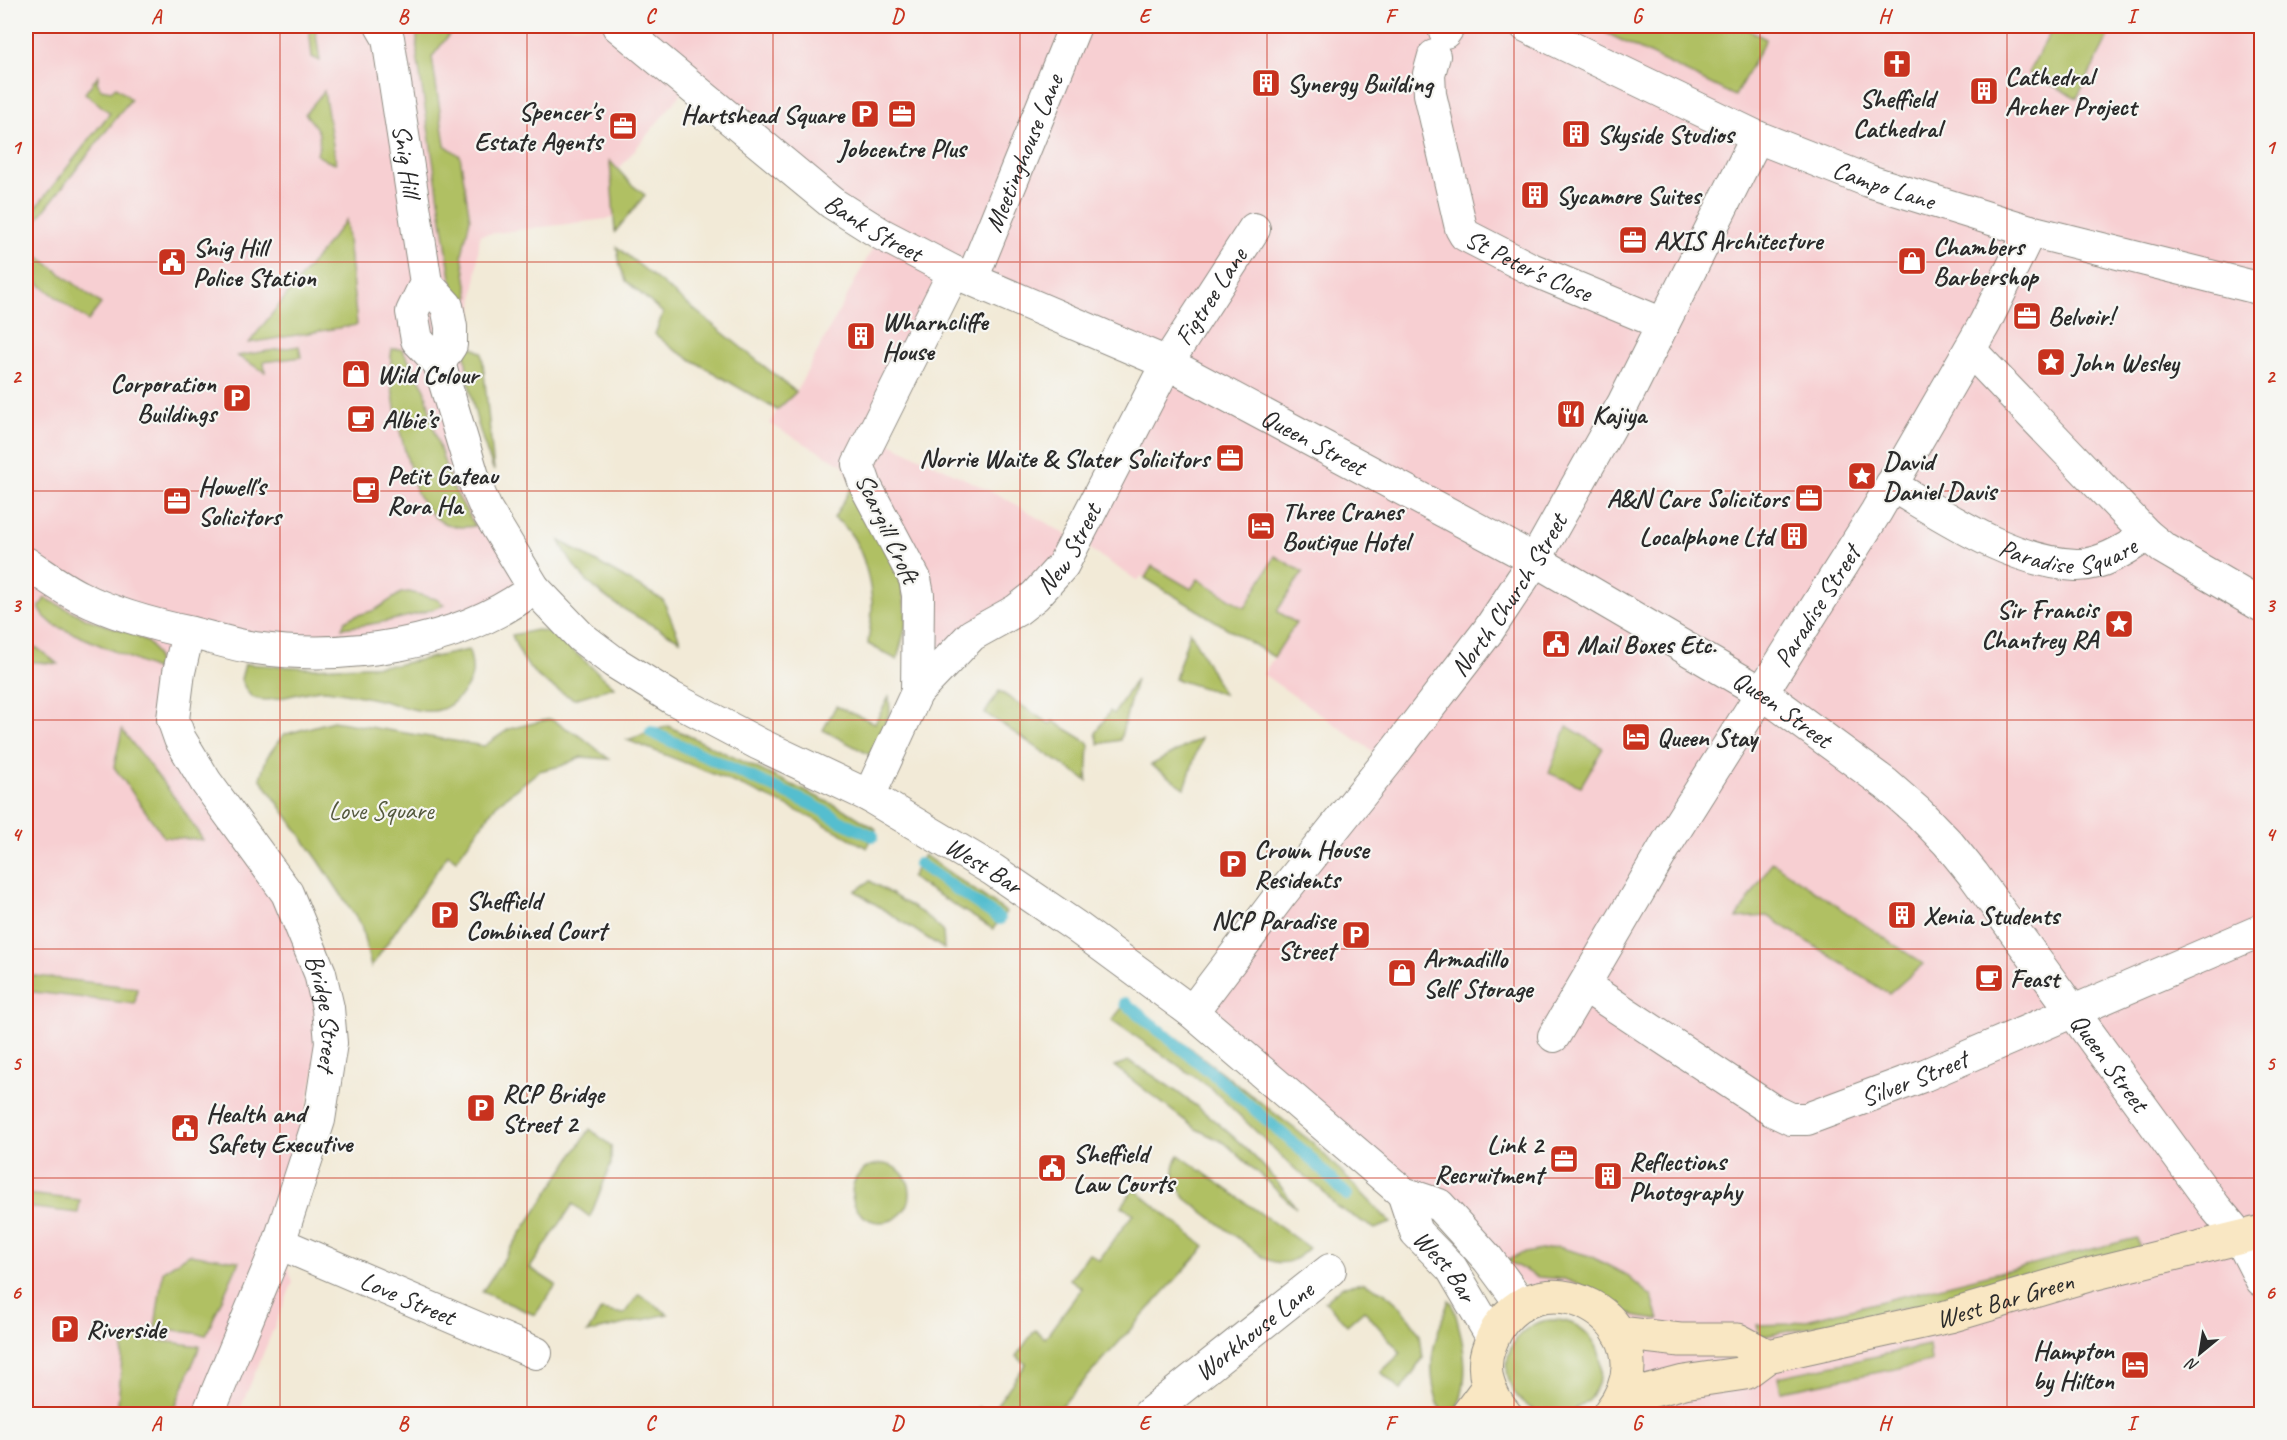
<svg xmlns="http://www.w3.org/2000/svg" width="2287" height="1440" viewBox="0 0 2287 1440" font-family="Caveat,sans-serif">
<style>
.built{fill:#f7cfd2}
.green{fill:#b0c063;stroke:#6e7647;stroke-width:1.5}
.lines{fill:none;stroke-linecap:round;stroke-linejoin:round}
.stream{stroke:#54becf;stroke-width:12}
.minor-casing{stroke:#8e8a81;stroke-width:34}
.tertiary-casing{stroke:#8e8a81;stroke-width:35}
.secondary-casing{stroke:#8e8a81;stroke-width:35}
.minor{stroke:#fff;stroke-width:32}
.tertiary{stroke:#fff;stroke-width:33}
.secondary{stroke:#f9e7c3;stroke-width:33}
.grid{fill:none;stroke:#c8321e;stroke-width:1.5;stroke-opacity:0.55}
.labels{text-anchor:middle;stroke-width:4.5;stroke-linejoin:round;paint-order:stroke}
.poi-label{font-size:26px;font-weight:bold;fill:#2b2b2b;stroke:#f6f6f2;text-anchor:start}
.street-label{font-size:26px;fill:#2b2b2b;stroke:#f6f6f2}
.park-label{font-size:26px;fill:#53583c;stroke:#f6f6f2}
.neatline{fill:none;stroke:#c8321e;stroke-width:2}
.grid-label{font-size:20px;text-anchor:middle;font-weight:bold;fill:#c8321e}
</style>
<rect width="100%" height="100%" fill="#f6f6f2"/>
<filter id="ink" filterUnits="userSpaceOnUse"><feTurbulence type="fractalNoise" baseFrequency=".0167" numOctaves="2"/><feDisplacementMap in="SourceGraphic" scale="12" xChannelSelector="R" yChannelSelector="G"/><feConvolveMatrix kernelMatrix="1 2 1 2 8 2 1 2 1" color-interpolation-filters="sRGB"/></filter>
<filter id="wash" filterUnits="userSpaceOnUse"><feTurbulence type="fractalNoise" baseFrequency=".008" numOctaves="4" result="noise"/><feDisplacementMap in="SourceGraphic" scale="24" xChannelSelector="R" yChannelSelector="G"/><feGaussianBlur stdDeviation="1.35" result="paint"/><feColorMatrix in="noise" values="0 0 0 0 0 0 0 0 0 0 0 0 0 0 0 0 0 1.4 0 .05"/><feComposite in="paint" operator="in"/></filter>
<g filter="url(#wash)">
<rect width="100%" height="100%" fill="#f2ead7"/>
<polygon class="built" points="26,26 2261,26 2261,1414 1608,1414 1619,1333 1541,1297 1488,1259 1192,1012 1381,757 1263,674 1274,657 1141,576 1138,581 1091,550 1085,538 1167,363 954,272 873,435 1003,497 1077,541 917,692 919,635 843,465 770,424 777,410 796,392 880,234 689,84 619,169 610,162 614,218 480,235 460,436 534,588 390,648 189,633 173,719 264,864 328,1008 279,1243 293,1282 238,1414 26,1414"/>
<g class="green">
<polygon points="309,26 315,26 320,61 312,57"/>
<polygon points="417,26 449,26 449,35 432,57 445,145 460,156 470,219 462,254 469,297 455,304 417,55"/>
<polygon points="1592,26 1742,26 1766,39 1735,96"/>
<polygon points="2054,26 2114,26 2077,98 2028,73"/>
<polygon points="99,74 97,82 101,89 111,91 116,87 131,99 26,234 26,220 110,113 85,93"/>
<path d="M324,91L336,163L327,161L317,155C323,133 319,130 305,114Z"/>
<polygon points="610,161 631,184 645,195 615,232"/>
<polygon points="346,220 357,325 249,343"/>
<polygon points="26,247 101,304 88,321 26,274"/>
<polygon points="617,247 796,392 777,410 673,349 655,334 663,313 626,281 620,266"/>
<path d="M464,342L482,353L494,471C476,425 468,391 464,342Z"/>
<polygon points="299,346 301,357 264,362 265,372 237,356"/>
<path d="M392,349H402L425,389L435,433L452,486L475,526C445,531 430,518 417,493C406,456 385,386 392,349Z"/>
<path d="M854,483L901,579L907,621L897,660L868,644C869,630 873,616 872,602C869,573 860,534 834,518Z"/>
<path d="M560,541L663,600L680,640C632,614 582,593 560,541Z"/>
<polygon points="1275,556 1303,572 1277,611 1296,623 1274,657 1145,578 1152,566 1191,589 1198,579 1245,608"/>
<path d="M409,592L436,599L444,605C411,618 377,624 342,628L345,621L352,617L375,610L401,593Z"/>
<path d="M45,598C59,605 73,612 88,619C106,627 134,630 149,644C156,651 159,660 157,670L54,625L44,616L39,608Z"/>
<path d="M537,630L553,633L614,687L574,699C542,683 524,670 512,635Z"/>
<polygon points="1190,631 1223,694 1175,679"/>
<polygon points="26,645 37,648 58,664 26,661"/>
<path d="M469,650C474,671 475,679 460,696C455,701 449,707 442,709C425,716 396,704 379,700C361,696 343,692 325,690C305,688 263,709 250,695C246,691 243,684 241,679L245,664L310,668L395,665Z"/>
<polygon points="1136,679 1120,740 1099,744 1096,733 1110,711 1114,714"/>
<polygon points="999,691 1050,724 1053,721 1089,743 1087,781 985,713"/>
<polygon points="889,697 890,712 870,755 823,730 836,706 875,723"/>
<polygon points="550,719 582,737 609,759 581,757 561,766 539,771 496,805 456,860 448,854 371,967 361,925 319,861 260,778 267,757 283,735 333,721 484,746 509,729"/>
<path d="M668,726L847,811L876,829L867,848C791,803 709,772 627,740Z"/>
<polygon points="1567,726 1603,748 1581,786 1549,773"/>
<polygon points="122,730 178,802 203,840 164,837 114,767"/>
<polygon points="1201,738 1185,788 1151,765"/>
<polygon points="924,855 1006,912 993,929 911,878"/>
<polygon points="1772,862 1923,964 1889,994 1768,916 1737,918"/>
<polygon points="870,881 924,914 943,931 944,949 855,891"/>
<polygon points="28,975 137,988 135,1004 26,991"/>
<polygon points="1128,1000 1313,1143 1391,1223 1375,1229 1337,1207 1320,1188 1295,1169 1211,1088 1112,1020"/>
<path d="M1129,1061C1186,1094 1261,1152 1296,1208L1225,1143L1196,1129L1114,1066Z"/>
<polygon points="590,1129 611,1146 611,1164 590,1217 573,1204 530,1268 556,1285 535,1315 482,1292"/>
<path d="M1179,1155L1309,1248C1296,1261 1284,1267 1266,1259L1186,1199C1175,1185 1169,1171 1179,1155Z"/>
<circle cx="881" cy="1193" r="29"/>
<polygon points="1134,1189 1205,1247 1054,1414 974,1414 979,1407 990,1414 1026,1364 1016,1356 1035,1330 1045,1338 1082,1288 1070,1279 1089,1253 1099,1260 1133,1214 1122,1206"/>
<polygon points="26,1194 80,1200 78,1213 26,1207"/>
<polygon points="2137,1238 2141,1252 2026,1283 1760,1337 1757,1325 1790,1324"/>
<polygon points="1558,1247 1590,1256 1626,1275 1652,1297 1659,1320 1637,1317 1597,1292 1564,1279 1538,1277 1507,1261 1519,1254"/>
<polygon points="189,1254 239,1261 206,1335 155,1327 163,1271"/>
<polygon points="1364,1283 1384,1292 1402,1308 1420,1334 1423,1358 1401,1390 1381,1372 1401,1353 1364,1310 1347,1325 1325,1301 1343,1286"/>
<polygon points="639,1294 668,1314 587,1333 601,1310 624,1314"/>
<path d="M1449,1300L1452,1303C1464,1339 1472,1378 1455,1414H1442C1423,1367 1433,1346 1449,1300Z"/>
<circle cx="1554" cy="1367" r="47"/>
<polygon points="124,1336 200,1346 172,1414 117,1414"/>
<polygon points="1929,1345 1931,1362 1781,1391 1778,1377"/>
</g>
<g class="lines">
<g class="stream">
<polyline points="651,732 813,805 840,821 873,836"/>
<polyline points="919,864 1000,919"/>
<polyline points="1125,1003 1218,1078 1306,1154 1347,1195"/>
</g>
</g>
</g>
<g filter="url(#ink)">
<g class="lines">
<g class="minor-casing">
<g id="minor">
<path id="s1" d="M381,26L388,38L426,283L412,312L417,340L439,363L476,486L486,509L534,588L581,637L614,662L672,698L759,744L869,796L993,870L1078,928L1192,1012L1403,1193L1439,1205L1488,1259L1522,1305"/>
<path id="s2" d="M618,26L832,203L881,234L954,272L1167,363L1535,560L1761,692L1886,784L1919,813L1948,843L1973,874L2215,1207L2240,1237"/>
<path id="s3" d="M1526,26L1757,137L1869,181L2030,231L2262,289"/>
<polyline points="1445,32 1449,26"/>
<path id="s4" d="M1434,56L1429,74L1430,94L1461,228L1465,235L1531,269L1663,324"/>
<path id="s5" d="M972,279L1075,26"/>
<polyline points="426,283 447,306 451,327 451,345 439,363"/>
<path id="s6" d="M1891,485C1946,517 2010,562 2076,565C2100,566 2127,549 2147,535L1970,350"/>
<polyline points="2147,535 2163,548 2262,606"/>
<path d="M26,563C43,574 61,588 80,597C115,615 154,625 192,633C213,638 234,645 255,648C345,661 461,645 534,588"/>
<path id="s7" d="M188,633L179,672L173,719L180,739L206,782L287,893L320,973L328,1008L331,1043L319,1120L279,1243L208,1414"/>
<path id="s8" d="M917,692L972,635L1017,610L1035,596L1063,565L1167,363L1254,229"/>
<polyline points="869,796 917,692 918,595 915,579 866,487 858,464 954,272"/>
<path id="s9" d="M1585,986L1772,1110L1791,1119H1807L1925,1075L2262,930"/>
<path id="s10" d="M1192,1012L1279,897L1387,762L1488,631L1535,560L1624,402L1757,137"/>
<path id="s11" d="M1554,1036L1669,840L1876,512L1985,323L2030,231"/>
<path id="s12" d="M1403,1193L1416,1232L1452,1269L1492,1337"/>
<path id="s13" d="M279,1243L536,1353"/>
<path id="s14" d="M1149,1414L1330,1270"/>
</g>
</g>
<g class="tertiary-casing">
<polyline id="tertiary" points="2240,1237 2262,1280"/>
</g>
<g class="secondary-casing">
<g id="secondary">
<polyline points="1619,1333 1680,1340 1738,1340 1768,1356"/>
<path id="s15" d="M1620,1399L1684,1382L1745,1373L1768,1356L1950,1316L2092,1274L2262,1232"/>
<polyline points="1468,1414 1488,1387"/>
<path d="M1505,1414C1489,1396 1480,1370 1489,1347C1527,1240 1680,1322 1610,1412"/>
</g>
</g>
<use href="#minor" class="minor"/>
<use href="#tertiary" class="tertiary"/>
<use href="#secondary" class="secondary"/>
</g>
</g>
<path class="grid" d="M280,26V1414M527,26V1414M773,26V1414M1020,26V1414M1267,26V1414M1514,26V1414M1760,26V1414M2007,26V1414M26,262H2262M26,491H2262M26,720H2262M26,949H2262M26,1178H2262"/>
<defs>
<g id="church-square" transform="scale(1.5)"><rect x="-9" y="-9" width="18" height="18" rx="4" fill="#c8321e" stroke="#f6f6f2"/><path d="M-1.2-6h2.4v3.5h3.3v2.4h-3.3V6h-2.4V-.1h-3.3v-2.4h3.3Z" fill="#fff"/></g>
<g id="building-square" transform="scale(1.5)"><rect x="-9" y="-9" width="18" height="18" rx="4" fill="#c8321e" stroke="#f6f6f2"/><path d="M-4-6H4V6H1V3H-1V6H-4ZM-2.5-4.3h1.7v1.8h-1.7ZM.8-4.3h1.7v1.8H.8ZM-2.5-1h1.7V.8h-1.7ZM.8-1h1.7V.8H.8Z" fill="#fff"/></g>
<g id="parking-square" transform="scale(1.5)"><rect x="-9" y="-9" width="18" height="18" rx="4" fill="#c8321e" stroke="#f6f6f2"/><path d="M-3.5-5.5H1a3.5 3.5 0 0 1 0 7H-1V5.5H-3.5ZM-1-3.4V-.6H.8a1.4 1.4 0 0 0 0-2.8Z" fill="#fff"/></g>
<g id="office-square" transform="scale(1.5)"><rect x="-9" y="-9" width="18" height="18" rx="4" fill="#c8321e" stroke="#f6f6f2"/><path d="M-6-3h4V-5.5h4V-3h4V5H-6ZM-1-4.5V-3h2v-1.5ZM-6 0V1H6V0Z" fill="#fff"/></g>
<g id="shop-square" transform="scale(1.5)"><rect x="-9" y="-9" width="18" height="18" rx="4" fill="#c8321e" stroke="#f6f6f2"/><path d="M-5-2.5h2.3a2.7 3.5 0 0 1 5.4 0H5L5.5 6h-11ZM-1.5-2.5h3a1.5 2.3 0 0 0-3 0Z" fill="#fff"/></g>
<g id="civic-square" transform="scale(1.5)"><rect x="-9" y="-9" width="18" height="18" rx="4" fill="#c8321e" stroke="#f6f6f2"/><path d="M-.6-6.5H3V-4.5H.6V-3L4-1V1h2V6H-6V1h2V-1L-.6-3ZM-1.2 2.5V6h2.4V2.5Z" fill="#fff"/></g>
<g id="sight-square" transform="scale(1.5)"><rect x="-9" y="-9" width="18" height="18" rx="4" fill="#c8321e" stroke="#f6f6f2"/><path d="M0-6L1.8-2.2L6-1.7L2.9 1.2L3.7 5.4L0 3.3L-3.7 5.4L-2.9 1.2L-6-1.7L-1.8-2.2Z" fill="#fff"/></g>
<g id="restaurant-square" transform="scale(1.5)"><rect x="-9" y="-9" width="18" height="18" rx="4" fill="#c8321e" stroke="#f6f6f2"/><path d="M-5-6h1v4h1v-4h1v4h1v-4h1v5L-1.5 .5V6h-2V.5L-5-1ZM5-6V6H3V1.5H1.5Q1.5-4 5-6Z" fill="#fff"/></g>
<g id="cafe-square" transform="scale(1.5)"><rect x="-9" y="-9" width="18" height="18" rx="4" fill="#c8321e" stroke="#f6f6f2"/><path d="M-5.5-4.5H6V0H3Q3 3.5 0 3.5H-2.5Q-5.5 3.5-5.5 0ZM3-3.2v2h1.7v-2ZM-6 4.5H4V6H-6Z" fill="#fff"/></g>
<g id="hotel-square" transform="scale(1.5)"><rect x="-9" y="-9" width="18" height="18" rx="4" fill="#c8321e" stroke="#f6f6f2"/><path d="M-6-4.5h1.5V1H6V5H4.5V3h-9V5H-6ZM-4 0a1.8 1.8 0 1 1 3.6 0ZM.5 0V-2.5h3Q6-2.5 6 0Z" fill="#fff"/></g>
</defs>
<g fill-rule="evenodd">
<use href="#church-square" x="1897" y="64"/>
<use href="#building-square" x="1266" y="83"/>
<use href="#building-square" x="1984" y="91"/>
<use href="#parking-square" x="865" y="114"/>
<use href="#office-square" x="902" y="114"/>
<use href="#office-square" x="623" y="126"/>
<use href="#building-square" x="1576" y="134"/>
<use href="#building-square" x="1535" y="195"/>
<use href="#office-square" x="1633" y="240"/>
<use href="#shop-square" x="1912" y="261"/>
<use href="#civic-square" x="172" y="262"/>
<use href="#office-square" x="2027" y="316"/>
<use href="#building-square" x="861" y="336"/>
<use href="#sight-square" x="2051" y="362"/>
<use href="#shop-square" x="356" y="374"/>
<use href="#parking-square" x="237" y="398"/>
<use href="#restaurant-square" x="1571" y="414"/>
<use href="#cafe-square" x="361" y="419"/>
<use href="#office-square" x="1230" y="458"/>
<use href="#sight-square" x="1862" y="476"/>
<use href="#cafe-square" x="366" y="490"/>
<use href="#office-square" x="1809" y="498"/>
<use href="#office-square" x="177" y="501"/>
<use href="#hotel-square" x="1261" y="526"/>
<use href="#building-square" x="1794" y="536"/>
<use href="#sight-square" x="2119" y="624"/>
<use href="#civic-square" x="1556" y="644"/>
<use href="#hotel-square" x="1636" y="737"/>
<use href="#parking-square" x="1233" y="864"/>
<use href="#parking-square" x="445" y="915"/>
<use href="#building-square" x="1902" y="915"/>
<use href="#parking-square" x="1356" y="935"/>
<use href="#shop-square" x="1402" y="973"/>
<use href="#cafe-square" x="1989" y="978"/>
<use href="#parking-square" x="481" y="1108"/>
<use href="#civic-square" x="185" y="1128"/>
<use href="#office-square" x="1564" y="1159"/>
<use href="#civic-square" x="1052" y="1168"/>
<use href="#building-square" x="1608" y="1176"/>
<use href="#parking-square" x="65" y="1329"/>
<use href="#hotel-square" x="2135" y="1365"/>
</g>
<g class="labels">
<g class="poi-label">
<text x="2005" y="85">Cathedral<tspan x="2005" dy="30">Archer Project</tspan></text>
<text x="1287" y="92">Synergy Building</text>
<text x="1897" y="107" text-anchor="middle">Sheffield<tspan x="1897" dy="30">Cathedral</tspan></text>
<text x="602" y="120" text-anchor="end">Spencer's<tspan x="602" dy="30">Estate Agents</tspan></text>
<text x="844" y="123" text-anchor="end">Hartshead Square</text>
<text x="1597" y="143">Skyside Studios</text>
<text x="902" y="157" text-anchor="middle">Jobcentre Plus</text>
<text x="1556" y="204">Sycamore Suites</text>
<text x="1654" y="249">AXIS Architecture</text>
<text x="1933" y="255">Chambers<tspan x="1933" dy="30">Barbershop</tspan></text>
<text x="193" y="256">Snig Hill<tspan x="193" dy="30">Police Station</tspan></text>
<text x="2048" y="325">Belvoir!</text>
<text x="882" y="330">Wharncliffe<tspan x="882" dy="30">House</tspan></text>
<text x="2072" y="371">John Wesley</text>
<text x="377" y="383">Wild Colour</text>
<text x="216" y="392" text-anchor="end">Corporation<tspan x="216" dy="30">Buildings</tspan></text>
<text x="1592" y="423">Kajiya</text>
<text x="382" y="428">Albie’s</text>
<text x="1209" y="467" text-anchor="end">Norrie Waite &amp; Slater Solicitors</text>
<text x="1883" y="470">David<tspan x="1883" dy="30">Daniel Davis</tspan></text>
<text x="387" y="484">Petit Gateau<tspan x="387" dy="30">Rora Ha</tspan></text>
<text x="198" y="495">Howell's<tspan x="198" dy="30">Solicitors</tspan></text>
<text x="1788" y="507" text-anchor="end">A&amp;N Care Solicitors</text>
<text x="1282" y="520">Three Cranes<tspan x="1282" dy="30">Boutique Hotel</tspan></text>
<text x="1773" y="545" text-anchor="end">Localphone Ltd</text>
<text x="2098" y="618" text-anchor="end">Sir Francis<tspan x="2098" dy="30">Chantrey RA</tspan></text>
<text x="1577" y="653">Mail Boxes Etc.</text>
<text x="1657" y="746">Queen Stay</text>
<text x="1254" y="858">Crown House<tspan x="1254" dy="30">Residents</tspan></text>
<text x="466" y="909">Sheffield<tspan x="466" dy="30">Combined Court</tspan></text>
<text x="1923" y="924">Xenia Students</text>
<text x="1335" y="929" text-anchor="end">NCP Paradise<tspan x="1335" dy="30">Street</tspan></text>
<text x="1423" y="967">Armadillo<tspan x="1423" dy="30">Self Storage</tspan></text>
<text x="2010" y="987">Feast</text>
<text x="502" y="1102">RCP Bridge<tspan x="502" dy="30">Street 2</tspan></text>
<text x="206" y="1122">Health and<tspan x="206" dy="30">Safety Executive</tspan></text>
<text x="1543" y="1153" text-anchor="end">Link 2<tspan x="1543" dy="30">Recruitment</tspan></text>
<text x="1073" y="1162">Sheffield<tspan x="1073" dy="30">Law Courts</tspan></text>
<text x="1629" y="1170">Reflections<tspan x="1629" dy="30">Photography</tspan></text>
<text x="86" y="1338">Riverside</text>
<text x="2114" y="1359" text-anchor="end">Hampton<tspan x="2114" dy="30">by Hilton</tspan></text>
</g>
<g class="street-label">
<text dy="9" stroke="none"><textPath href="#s5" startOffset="136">Meetinghouse Lane</textPath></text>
<text dy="9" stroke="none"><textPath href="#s1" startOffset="138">Snig Hill</textPath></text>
<text dy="9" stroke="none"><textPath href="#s3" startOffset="392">Campo Lane</textPath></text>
<text dy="9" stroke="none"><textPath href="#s2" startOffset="326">Bank Street</textPath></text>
<text dy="9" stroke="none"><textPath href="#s4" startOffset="255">St Peter's Close</textPath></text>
<text dy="9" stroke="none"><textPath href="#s8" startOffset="502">Figtree Lane</textPath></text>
<text dy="9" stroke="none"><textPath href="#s2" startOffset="816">Queen Street</textPath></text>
<text transform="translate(888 528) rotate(65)" y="9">Scargill Croft</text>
<text dy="9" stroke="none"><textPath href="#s6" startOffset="196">Paradise Square</textPath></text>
<text dy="9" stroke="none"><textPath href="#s8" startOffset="212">New Street</textPath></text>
<text dy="9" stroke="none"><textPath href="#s10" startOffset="524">North Church Street</textPath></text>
<text dy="9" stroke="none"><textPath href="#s11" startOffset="504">Paradise Street</textPath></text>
<text dy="9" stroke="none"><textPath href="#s2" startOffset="1356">Queen Street</textPath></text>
<text dy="9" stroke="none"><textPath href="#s1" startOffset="1132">West Bar</textPath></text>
<text dy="9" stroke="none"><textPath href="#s7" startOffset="423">Bridge Street</textPath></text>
<text dy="9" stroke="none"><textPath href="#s2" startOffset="1842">Queen Street</textPath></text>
<text dy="9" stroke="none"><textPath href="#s9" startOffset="376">Silver Street</textPath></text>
<text dy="9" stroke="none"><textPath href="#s12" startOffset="86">West Bar</textPath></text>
<text dy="9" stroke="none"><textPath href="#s13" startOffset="140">Love Street</textPath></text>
<text dy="9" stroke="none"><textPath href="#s15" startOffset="400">West Bar Green</textPath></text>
<text dy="9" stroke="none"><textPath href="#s14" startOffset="134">Workhouse Lane</textPath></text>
</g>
<g class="park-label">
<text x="381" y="819">Love Square</text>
</g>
</g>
<rect width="2287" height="1440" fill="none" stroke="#f6f6f2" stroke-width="66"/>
<g transform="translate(2200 1353) rotate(210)" stroke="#f6f6f2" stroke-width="4.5" paint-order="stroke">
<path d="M0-4.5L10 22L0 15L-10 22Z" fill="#2b2b2b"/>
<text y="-9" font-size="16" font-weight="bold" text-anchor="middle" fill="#2b2b2b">N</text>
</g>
<rect x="33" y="33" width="2221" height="1374" class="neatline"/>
<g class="grid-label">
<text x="156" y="23">A</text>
<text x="403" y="23">B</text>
<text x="650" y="23">C</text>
<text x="897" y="23">D</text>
<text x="1144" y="23">E</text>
<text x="1390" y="23">F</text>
<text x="1637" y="23">G</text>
<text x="1884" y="23">H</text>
<text x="2131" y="23">I</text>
<text x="16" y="154">1</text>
<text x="2270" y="154">1</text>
<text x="16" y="383">2</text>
<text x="2270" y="383">2</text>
<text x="16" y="612">3</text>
<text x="2270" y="612">3</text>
<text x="16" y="841">4</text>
<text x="2270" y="841">4</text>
<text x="16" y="1070">5</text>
<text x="2270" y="1070">5</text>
<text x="16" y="1299">6</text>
<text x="2270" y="1299">6</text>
<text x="156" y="1430">A</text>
<text x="403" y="1430">B</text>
<text x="650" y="1430">C</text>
<text x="897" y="1430">D</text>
<text x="1144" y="1430">E</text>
<text x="1390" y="1430">F</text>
<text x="1637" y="1430">G</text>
<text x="1884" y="1430">H</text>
<text x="2131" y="1430">I</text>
</g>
</svg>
